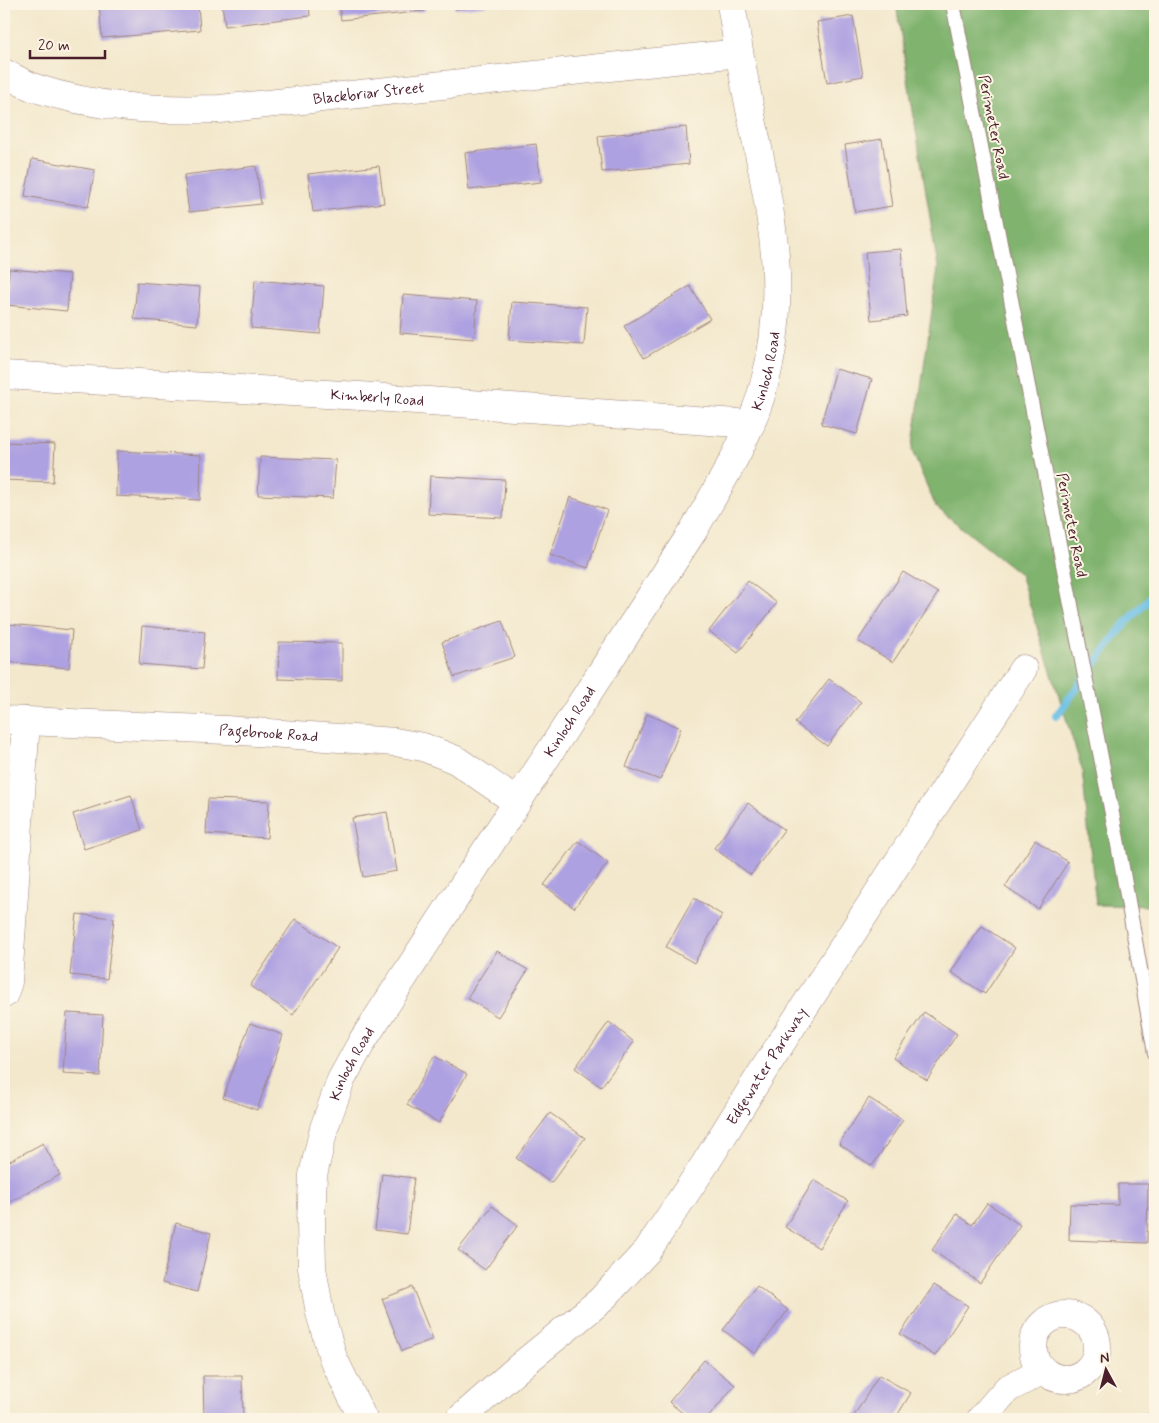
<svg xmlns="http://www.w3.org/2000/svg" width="1159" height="1423" viewBox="0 0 1159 1423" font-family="Mynerve,sans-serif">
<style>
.forest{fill:#80b36e;stroke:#65694c}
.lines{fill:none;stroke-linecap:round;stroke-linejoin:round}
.stream{stroke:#68bee5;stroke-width:8}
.building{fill:#aea1e1}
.service-casing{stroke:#9e847c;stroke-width:16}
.minor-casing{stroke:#9e847c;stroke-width:29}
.service{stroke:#fff;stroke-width:14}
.minor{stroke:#fff;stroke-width:28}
.labels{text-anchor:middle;stroke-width:4;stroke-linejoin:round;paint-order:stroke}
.street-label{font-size:15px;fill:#4a1f2b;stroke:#fcf5e5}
</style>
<rect width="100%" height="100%" fill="#fcf5e5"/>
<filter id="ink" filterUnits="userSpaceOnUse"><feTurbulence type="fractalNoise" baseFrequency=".02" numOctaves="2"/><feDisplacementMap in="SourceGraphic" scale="10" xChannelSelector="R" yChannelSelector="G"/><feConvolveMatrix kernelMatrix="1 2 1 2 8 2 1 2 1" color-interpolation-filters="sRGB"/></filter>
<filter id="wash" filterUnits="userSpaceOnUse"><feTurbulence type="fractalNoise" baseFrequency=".0096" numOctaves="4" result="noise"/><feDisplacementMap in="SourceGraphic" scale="20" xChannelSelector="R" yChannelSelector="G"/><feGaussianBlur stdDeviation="1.12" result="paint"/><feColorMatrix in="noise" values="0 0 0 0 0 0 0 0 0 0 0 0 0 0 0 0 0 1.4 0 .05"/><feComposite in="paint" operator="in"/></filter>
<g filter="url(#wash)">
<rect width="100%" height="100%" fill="#f3e8cc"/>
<polygon class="forest" points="896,4 1155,4 1155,906 1096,905 1082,769 1020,574 936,507 912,451 938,268"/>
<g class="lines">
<polyline class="stream" points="1056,716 1123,626 1155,593"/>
</g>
<g id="blocks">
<g class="building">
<polygon points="99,4 198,4 200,30 102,38"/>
<polygon points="222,4 309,4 310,16 225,26"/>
<polygon points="339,4 425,4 425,11 341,20"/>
<polygon points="454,4 490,4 490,5 455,9"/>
<polygon points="853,16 863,76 827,83 817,22"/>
<polygon points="686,127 689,164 602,172 598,136"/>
<polygon points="882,139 892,206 855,212 845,145"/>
<polygon points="536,144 541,182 469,190 465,153"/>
<polygon points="32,159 95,170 88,207 25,196"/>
<polygon points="256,166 261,204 189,212 184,175"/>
<polygon points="379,166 384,203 313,212 308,174"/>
<polygon points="901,249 907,316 871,320 865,252"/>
<polygon points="9,269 70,274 67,311 6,305"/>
<polygon points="255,280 324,286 320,334 251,328"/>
<polygon points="137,282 200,287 197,325 134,319"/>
<polygon points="690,286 710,319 644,358 624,326"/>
<polygon points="403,295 477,301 474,339 400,333"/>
<polygon points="512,302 587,307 584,345 509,340"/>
<polygon points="836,369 872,379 857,434 821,424"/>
<polygon points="4,442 55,444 53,482 4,480"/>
<polygon points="117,451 201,455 200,500 116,496"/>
<polygon points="260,457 336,460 333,498 258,495"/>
<polygon points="430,476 505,480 503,518 428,514"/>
<polygon points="570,497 607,510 588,568 550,555"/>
<polygon points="903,572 938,593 893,662 858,641"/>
<polygon points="748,581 777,603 738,653 709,631"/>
<polygon points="502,621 515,657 454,677 442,642"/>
<polygon points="9,624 72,630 69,668 6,662"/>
<polygon points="142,626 205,632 202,669 139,664"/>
<polygon points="279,642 342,643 342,681 278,679"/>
<polygon points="829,679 861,702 827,746 795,723"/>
<polygon points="647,714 681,728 660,780 626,767"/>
<polygon points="131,795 142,830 84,849 73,814"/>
<polygon points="208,799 269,801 267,838 206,834"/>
<polygon points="748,803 784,830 751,875 714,848"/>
<polygon points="387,812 397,871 363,877 352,818"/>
<polygon points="1035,840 1068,862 1038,909 1005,887"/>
<polygon points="578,841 608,863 574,908 544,885"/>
<polygon points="694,898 722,915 694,963 666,947"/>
<polygon points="77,914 114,918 107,979 70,975"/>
<polygon points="295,919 338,948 293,1015 250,986"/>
<polygon points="982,926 1015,948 985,994 951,972"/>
<polygon points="497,951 528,970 498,1017 467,998"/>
<polygon points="924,1012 957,1034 927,1080 893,1058"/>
<polygon points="67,1013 103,1015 100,1076 63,1074"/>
<polygon points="609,1022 634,1042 601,1087 575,1068"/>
<polygon points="250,1023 283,1035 257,1110 223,1098"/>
<polygon points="434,1056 467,1074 439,1123 407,1105"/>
<polygon points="869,1098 903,1120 872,1166 839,1144"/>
<polygon points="550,1113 585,1138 551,1183 516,1158"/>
<polygon points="43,1143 60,1175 6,1204 4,1199 4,1164"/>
<polygon points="382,1174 414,1178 407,1234 375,1230"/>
<polygon points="814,1180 848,1201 819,1248 785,1227"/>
<polygon points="1118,1184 1148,1184 1147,1243 1069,1240 1070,1204 1118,1205"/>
<polygon points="987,1203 1020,1225 980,1283 932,1250 957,1214 972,1225"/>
<polygon points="492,1206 518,1225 485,1270 458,1250"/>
<polygon points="176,1223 211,1233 197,1292 162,1283"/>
<polygon points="934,1285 968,1306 935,1356 900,1334"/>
<polygon points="757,1286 788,1310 755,1354 723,1330"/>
<polygon points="412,1287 433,1339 402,1351 382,1299"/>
<polygon points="704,1360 735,1385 707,1419 690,1419 669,1402"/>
<polygon points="879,1375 911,1393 895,1419 852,1419"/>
<polygon points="203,1376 242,1376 243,1419 204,1419"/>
<polygon points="1155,1408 1155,1419 1141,1419"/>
</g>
</g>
</g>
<g filter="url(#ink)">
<use href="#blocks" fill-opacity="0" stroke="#9e847c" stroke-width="1"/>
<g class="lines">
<g class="service-casing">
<polyline id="service" points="953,4 1117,839 1155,1053"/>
</g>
<g class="minor-casing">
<g id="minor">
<path id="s1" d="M4,73C14,78 24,84 35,88C96,108 156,111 220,109L739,53"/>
<path id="s2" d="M4,375L360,396L751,424"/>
<path id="s3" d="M4,720L226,730L395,742L423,747L456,760L517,802"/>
<polyline points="4,994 8,982 26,721"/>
<circle cx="1065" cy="1347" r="32"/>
<path id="s4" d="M363,1419L333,1358L320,1313L312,1268L311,1221L313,1175L324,1128L341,1080L363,1040L693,531C720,484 750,437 764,385C788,300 773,218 755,134C746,91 738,47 731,4"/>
<path id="s5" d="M460,1419L524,1363L600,1301L647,1251L705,1164L763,1071L1023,669"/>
<polyline points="981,1419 1007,1389 1043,1370"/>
</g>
</g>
<use href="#service" class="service"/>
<use href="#minor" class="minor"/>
</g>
</g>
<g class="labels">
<g class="street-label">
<text dy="5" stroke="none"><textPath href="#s1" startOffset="371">Blackbriar Street</textPath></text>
<text transform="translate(994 127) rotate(79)" y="5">Perimeter Road</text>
<text dy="5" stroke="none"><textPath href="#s4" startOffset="1182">Kinloch Road</textPath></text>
<text dy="5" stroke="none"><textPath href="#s2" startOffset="374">Kimberly Road</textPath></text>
<text transform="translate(1072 525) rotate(79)" y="5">Perimeter Road</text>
<text dy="5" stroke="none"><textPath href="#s4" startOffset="778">Kinloch Road</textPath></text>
<text dy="5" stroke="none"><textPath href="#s3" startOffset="265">Pagebrook Road</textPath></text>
<text dy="5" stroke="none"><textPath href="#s4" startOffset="372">Kinloch Road</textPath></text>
<text dy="5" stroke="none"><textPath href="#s5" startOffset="472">Edgewater Parkway</textPath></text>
</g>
</g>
<rect width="1159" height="1423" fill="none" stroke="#fcf5e5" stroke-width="20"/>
<g transform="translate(1106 1370) rotate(353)" stroke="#fcf5e5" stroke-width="4" paint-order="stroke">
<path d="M0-4L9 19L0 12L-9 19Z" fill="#4a1f2b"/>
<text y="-8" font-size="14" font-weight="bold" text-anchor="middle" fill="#4a1f2b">N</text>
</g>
<path d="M30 50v8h75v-8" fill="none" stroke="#4a1f2b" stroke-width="2.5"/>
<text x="38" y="50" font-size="15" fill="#4a1f2b" stroke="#fcf5e5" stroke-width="4" paint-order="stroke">20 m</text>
</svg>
